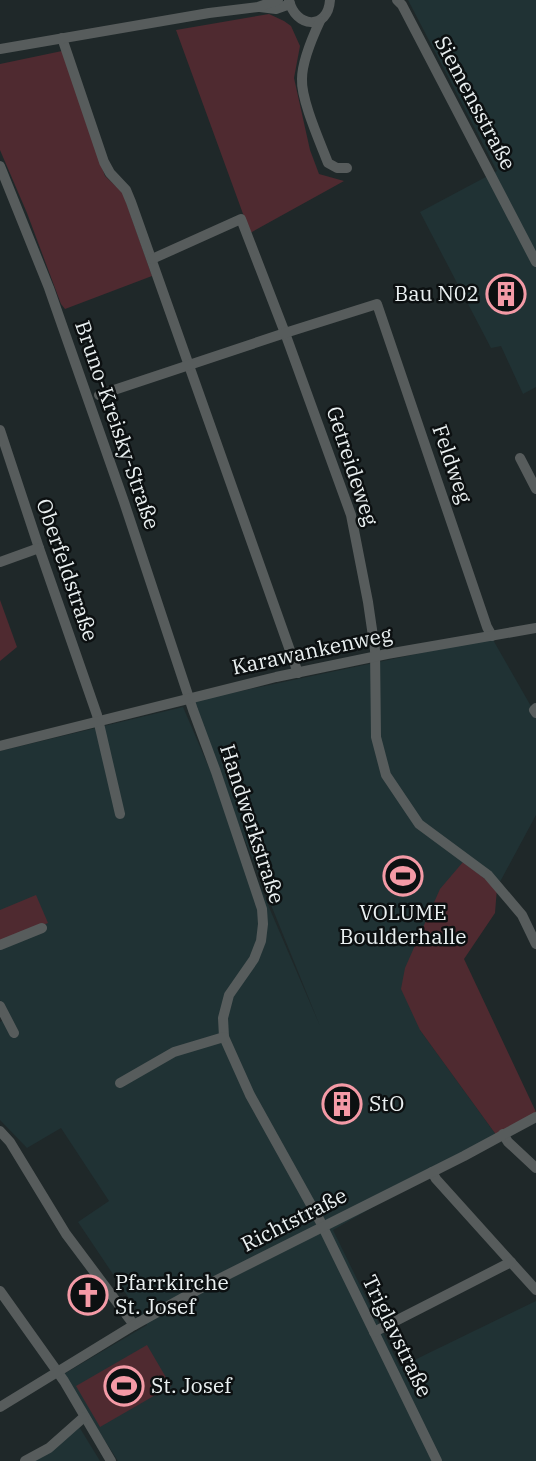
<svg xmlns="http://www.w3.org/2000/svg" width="536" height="1461" viewBox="0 0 536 1461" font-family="'IBM Plex Serif',serif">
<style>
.built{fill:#203234}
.green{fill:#4f2a30}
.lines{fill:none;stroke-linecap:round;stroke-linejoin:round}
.minor{stroke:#575c5c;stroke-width:10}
.labels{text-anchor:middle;stroke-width:5;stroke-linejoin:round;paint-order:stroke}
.street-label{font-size:21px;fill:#eaf0f1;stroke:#0c1011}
.poi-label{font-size:21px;fill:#eaf0f1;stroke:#0c1011;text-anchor:start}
</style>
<rect width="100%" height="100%" fill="#1f2829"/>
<g class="built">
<polygon points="408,0 536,0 536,387 523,394 501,346 491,348 420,212 497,171"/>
<polygon points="492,638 536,715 536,815 420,1030 497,1136 333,1230 400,1367 536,1301 536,1461 118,1461 62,1375 147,1325 78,1222 109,1201 61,1128 27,1148 0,1120 0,1022 9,1016 0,1000 0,751 183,707 320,1026 189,702"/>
<polygon points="78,1425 100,1461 31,1461"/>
</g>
<g class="green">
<polygon points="269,14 284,21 291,26 300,46 294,78 310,150 319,174 344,181 250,233 176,30"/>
<polygon points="62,51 105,176 123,193 152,276 65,309 61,304 27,213 0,150 0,64"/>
<polygon points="0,600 17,647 0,661"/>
<polygon points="463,862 497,888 495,913 464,959 536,1112 497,1136 420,1030 401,989 405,968 440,889"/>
<polygon points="36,895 48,923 0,942 0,910"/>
<polygon points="147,1345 171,1386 100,1427 76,1386"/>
</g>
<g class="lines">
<g class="minor">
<path d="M289,0C295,28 328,31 330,0"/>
<polyline points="397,0 402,5 536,262"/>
<polyline points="260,7 276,9 290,4"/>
<path d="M320,21C313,36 302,62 302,79C301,100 320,142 328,163L337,168H347"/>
<polyline points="62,38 104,162 110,173 126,190 131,202 298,673"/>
<polyline points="0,49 209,13 258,7 278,0"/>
<polyline points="0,166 49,288 124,502 193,710 216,772 262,909 263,924 261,941 254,959 229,995 223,1018 224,1037 250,1095 320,1221 437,1461"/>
<polyline points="152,259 241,219 285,333 351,515 368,602 375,650 376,737 386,775 419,824 488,875 522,915 536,944"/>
<polyline points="99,395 285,333 377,304 487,627 492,636"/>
<polyline points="0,430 39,548 97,715 120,814"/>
<polyline points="520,458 536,489"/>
<polyline points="0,562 39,548"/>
<polyline points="536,708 534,710 536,713"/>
<polyline points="0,746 276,677 387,654 536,628"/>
<polyline points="0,945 42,928"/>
<polyline points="0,1006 14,1033"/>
<polyline points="120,1083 174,1052 224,1037"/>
<polyline points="0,1131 10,1142 66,1234 134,1325"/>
<polyline points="503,1134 508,1142 536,1168"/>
<polyline points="432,1172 436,1179 536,1290"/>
<polyline points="0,1291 64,1381 111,1461"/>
<polyline points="374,1332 511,1262"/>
<polyline points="0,1407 134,1325 201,1288 464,1156 536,1117"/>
<polyline points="25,1461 49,1448 84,1417"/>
</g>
</g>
<defs>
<g id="building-ring" transform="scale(2.0125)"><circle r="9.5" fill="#0c1011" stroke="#f49aa6" stroke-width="1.5"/><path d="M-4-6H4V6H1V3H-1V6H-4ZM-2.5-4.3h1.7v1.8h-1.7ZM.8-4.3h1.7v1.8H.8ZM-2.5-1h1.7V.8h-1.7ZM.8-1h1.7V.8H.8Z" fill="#f49aa6"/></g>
<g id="stadium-ring" transform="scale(2.0125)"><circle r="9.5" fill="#0c1011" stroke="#f49aa6" stroke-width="1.5"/><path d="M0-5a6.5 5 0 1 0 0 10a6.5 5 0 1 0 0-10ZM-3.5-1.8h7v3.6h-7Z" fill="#f49aa6"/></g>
<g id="church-ring" transform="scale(2.0125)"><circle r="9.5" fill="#0c1011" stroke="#f49aa6" stroke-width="1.5"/><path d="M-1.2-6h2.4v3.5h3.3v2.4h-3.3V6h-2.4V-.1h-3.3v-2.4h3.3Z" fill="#f49aa6"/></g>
</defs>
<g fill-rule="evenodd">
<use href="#building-ring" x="506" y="294"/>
<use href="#stadium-ring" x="403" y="876"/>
<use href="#building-ring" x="342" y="1104"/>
<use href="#church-ring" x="88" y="1295"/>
<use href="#stadium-ring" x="124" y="1386"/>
</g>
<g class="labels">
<g class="street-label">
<text transform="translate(475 103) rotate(62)" y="7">Siemensstraße</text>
<text transform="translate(117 425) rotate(71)" y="7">Bruno-Kreisky-Straße</text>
<text transform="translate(452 464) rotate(71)" y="7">Feldweg</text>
<text transform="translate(352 466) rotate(72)" y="7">Getreideweg</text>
<text transform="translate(67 570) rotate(71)" y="7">Oberfeldstraße</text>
<text transform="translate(312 651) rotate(-12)" y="7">Karawankenweg</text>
<text transform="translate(252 824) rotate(72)" y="7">Handwerkstraße</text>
<text transform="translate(294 1220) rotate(-27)" y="7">Richtstraße</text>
<text transform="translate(397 1336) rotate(64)" y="7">Triglavstraße</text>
</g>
<g class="poi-label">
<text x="479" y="301" text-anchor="end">Bau N02</text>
<text x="403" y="920" text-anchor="middle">VOLUME<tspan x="403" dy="24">Boulderhalle</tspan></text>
<text x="369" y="1111">StO</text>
<text x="115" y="1290">Pfarrkirche<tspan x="115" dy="24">St. Josef</tspan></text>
<text x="151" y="1393">St. Josef</text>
</g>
</g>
</svg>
